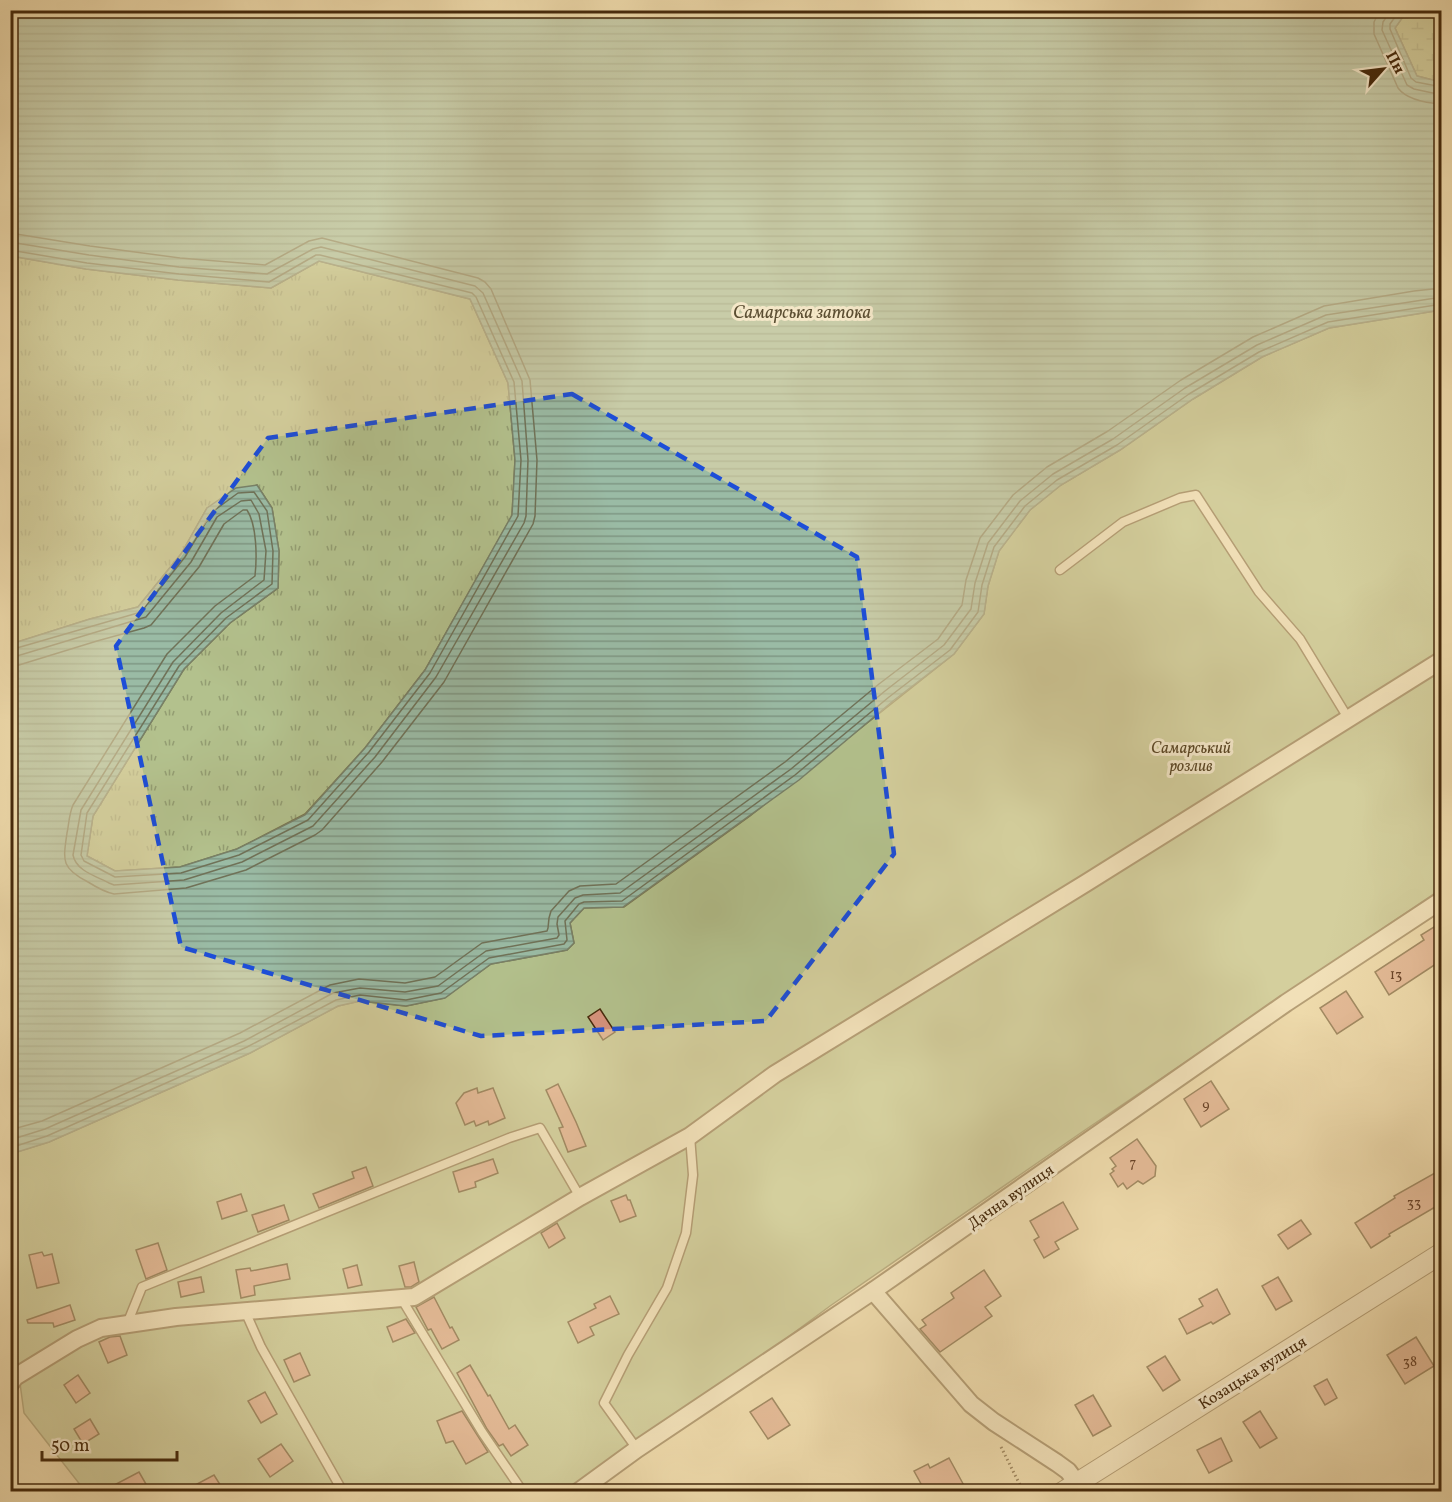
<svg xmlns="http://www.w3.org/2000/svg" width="1452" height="1502" viewBox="0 0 1452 1502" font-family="Vollkorn,serif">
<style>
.grass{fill:url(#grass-tufts);stroke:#7c764c;stroke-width:1.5}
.wetland{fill:url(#wetland-marsh);stroke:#7c764c;stroke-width:1.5}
.green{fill:#b3c18d;stroke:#7c764c;stroke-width:1.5}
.water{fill:url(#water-rules);stroke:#788168;stroke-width:1.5}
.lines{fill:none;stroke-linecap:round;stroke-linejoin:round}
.shore{stroke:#707258;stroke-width:1.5}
.building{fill:#d8947e;stroke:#462a0c;stroke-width:1.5}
.service-casing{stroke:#705634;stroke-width:11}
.minor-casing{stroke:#705634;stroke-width:20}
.tertiary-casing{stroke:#705634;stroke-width:22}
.path{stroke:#462a0c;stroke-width:3;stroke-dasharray:1.5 3;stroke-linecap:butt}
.service{stroke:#f4e7c8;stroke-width:8}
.minor{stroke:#f4e7c8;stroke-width:16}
.tertiary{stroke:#f4e7c8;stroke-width:20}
.marked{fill:none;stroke:#1d4ed8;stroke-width:4.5;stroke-dasharray:12 8;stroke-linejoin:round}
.labels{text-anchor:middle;stroke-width:6;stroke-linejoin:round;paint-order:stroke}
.number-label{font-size:14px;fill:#6a4428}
.park-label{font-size:16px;font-style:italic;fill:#5c4826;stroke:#f4e7c8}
.street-label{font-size:16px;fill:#462a0c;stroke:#f4e7c8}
.water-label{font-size:18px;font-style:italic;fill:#5b4e32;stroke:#f4e7c8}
</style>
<defs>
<pattern id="grass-tufts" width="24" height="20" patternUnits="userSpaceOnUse" patternTransform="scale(1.5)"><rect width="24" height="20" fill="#b3c18d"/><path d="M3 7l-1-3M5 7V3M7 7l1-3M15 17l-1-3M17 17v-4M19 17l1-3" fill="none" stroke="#939d72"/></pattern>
<pattern id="wetland-marsh" width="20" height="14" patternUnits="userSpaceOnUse" patternTransform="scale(1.5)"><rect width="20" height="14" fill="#b3c18d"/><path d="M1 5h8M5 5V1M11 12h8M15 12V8" fill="none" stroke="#939d72"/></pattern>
<pattern id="water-rules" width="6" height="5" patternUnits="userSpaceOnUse" patternTransform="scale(1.5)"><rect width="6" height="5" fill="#9abba5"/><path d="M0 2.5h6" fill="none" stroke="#7f9885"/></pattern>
</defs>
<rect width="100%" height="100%" fill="#eedaab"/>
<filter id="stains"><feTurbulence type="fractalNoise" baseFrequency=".00333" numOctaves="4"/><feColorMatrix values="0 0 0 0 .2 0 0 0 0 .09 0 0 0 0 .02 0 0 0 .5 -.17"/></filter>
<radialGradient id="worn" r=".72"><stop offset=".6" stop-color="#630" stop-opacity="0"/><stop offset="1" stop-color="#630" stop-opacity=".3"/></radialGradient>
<polygon class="grass" points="11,256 86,269 178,280 271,288 319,261 470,299 508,383 515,460 512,516 425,670 365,748 305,814 237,849 180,867 115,871 87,856 93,816 184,669 230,623 278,588 279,551 272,508 257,485 207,508 181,554 138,607 90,619 11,644"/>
<polygon class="wetland" points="1407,11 1441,11 1441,82 1417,76 1395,28"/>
<polygon class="green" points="1441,310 1441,889 1085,1130 830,1306 637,1449 571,1491 85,1491 24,1413 11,1316 10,1154 49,1142 250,1053 338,1006 360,1001 406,1006 444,998 491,964 567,950 574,943 570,923 584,908 624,907 750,816 954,654 984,614 988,586 999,551 1030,510 1061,485 1120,450 1193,399 1262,357 1329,328"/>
<polygon class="water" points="11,10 1407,11 1395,28 1417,76 1441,82 1441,310 1329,328 1262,357 1193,399 1120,450 1061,485 1030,510 999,551 988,586 984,614 954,654 893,701 799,780 623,907 584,908 570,923 574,943 567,950 491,964 445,998 406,1006 360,1001 338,1006 250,1053 49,1142 11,1154 11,644 90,619 138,607 181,554 207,508 236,488 257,485 272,508 279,551 278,588 230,623 184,669 93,816 87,856 115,871 180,867 237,849 305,815 365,748 425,670 512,515 515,460 508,383 470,299 319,261 271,288 178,280 86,269 11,256"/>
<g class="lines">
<g class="shore">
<path d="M1380,10L1374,22V34L1398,88C1407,100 1427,103 1442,104"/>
<polyline points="1391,10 1383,22 1382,30 1407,85 1414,89 1442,95"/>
<polyline points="1400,10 1390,24 1390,29 1411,78 1416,82 1442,87"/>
<path d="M10,233L90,246L180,258L265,265L309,241L322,238L478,278L485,282L491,289L530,380L537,460L535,516L533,524L444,682L382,762L322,830L315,835L246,870L186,888L114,894C104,892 96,887 88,882C61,868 63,861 67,833C69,824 69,814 73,805L167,654L215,606L255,576C257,558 257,525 247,510H243L224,524L199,567L151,625L144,628L97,641L19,665L10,666"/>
<path d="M10,242L89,255L179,267L267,274L313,249L321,247L475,286L483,293L522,381L528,460L526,516L524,523L436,677L375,757L313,826L242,862L184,880L114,885L109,883C96,876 76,871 73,855L81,810L173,662L221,613L264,580L266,551L259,514L251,500L241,501L217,517L191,562L146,617L17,656L10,657"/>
<polyline points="10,250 87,263 179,274 269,282 316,255 320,255 472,293 476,297 514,382 521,460 518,516 430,673 369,752 308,820 239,855 181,873 115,877 84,861 81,855 87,813 179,666 226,618 272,584 273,551 267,511 254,492 238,493 212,512 185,557 141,612 10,650"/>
<polyline points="10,1130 42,1121 240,1033 330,985 359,979 405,983 435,977 482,943 547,931 548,928 549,918 551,911 569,891 580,886 616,884 785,762 879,684 938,639 962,605 966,580 980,538 1013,495 1047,467 1108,431 1181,380 1253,337 1324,306 1414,291 1442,288"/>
<polyline points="10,1140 45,1129 244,1041 333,993 360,988 405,992 438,986 486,951 557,938 559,935 557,924 558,917 575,898 583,895 620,893 791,769 885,691 944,645 971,609 975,583 988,543 1020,501 1053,474 1113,439 1185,388 1257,345 1326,315 1442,297"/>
<polyline points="10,1148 47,1136 247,1047 336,1000 360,995 406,1000 441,993 489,958 564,944 567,940 565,921 579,904 584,902 622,901 795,775 889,697 950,650 978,612 982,585 994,547 1025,506 1057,480 1117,445 1189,394 1259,352 1328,322 1442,304"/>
</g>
</g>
<g class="building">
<polygon points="1442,922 1442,960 1389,995 1375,972 1424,940 1421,935"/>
<polygon points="1346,991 1363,1017 1337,1034 1320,1008"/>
<polygon points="600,1009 615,1032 603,1040 588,1017"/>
<polygon points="1211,1081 1229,1109 1201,1127 1184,1099"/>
<polygon points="558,1084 576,1122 586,1146 568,1152 559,1128 563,1127 546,1090"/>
<polygon points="477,1088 478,1093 493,1088 505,1118 489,1125 488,1121 476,1126 474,1121 465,1125 456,1103 464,1093"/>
<polygon points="1137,1139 1156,1166 1155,1176 1143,1184 1138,1181 1127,1189 1123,1183 1118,1187 1110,1174 1114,1171 1112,1169 1116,1166 1110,1158"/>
<polygon points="493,1159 498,1173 475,1182 476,1187 459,1192 453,1172"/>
<polygon points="366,1167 373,1186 319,1208 313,1194 354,1178 352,1172"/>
<polygon points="1442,1169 1442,1203 1389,1234 1390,1236 1371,1248 1355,1223 1395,1198 1394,1196"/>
<polygon points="241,1194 247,1211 222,1219 217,1202"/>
<polygon points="626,1195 628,1200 630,1200 636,1216 620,1222 611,1201"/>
<polygon points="1063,1202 1078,1229 1055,1242 1059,1249 1044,1258 1034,1240 1039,1237 1030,1221"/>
<polygon points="284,1205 289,1220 258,1232 252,1215"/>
<polygon points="1301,1220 1311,1234 1288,1249 1278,1235"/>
<polygon points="557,1223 565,1238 549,1248 541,1233"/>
<polygon points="158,1243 167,1270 146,1279 136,1250"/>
<polygon points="42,1252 44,1256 52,1254 59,1283 37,1288 29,1255"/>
<polygon points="414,1262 419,1282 411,1287 405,1287 399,1266"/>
<polygon points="287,1264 290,1279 254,1286 255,1295 241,1298 236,1270 250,1268 251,1271"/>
<polygon points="357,1265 362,1285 348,1288 343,1269"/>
<polygon points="984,1270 1001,1296 985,1307 992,1316 940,1352 920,1329 926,1325 922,1320 954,1298 951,1293"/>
<polygon points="201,1277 204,1292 181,1297 178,1282"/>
<polygon points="1278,1277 1292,1301 1276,1310 1262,1286"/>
<polygon points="1217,1289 1230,1314 1213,1324 1211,1322 1187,1334 1179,1319 1203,1306 1199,1299"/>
<polygon points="610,1296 619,1314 590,1327 594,1335 578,1343 568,1322 596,1308 594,1304"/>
<polygon points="434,1297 450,1328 452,1327 459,1340 442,1349 431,1329 428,1330 416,1307"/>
<polygon points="70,1305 75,1320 54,1327 53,1323 28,1323 27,1320"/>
<polygon points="406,1319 415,1333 393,1342 387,1327"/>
<polygon points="120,1336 127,1355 108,1363 99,1342 110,1337"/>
<polygon points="1416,1337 1434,1366 1405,1384 1387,1355"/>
<polygon points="300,1353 310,1375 294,1382 284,1360"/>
<polygon points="1165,1356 1180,1380 1163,1391 1147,1367"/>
<polygon points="470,1365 488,1396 490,1395 509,1429 515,1425 528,1445 511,1456 503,1444 499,1446 487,1429 457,1373"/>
<polygon points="78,1375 90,1393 76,1403 64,1385"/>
<polygon points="1327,1379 1337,1398 1325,1405 1314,1386"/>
<polygon points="265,1392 277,1414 261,1423 248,1401"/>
<polygon points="1093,1395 1111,1426 1093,1436 1075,1405"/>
<polygon points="772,1398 790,1425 768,1439 750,1412"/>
<polygon points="462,1411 488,1452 466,1464 453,1441 446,1443 437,1421"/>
<polygon points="1260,1411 1277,1438 1260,1448 1243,1422"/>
<polygon points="90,1419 99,1434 83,1444 74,1429"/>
<polygon points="1221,1438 1232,1461 1209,1473 1197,1450"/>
<polygon points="281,1444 293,1461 270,1477 258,1459"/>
<polygon points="949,1458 967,1491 925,1491 914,1471 928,1464 930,1468"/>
<polygon points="139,1472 150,1491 103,1491"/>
<polygon points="214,1475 224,1491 184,1491"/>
</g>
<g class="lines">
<g class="service-casing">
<g id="service">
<polyline points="1060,570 1123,522 1180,498 1196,495 1259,592 1300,639 1348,718"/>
<polyline points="401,1298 482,1432 523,1492"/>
<polyline points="245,1311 261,1347 343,1492"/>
<polyline points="127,1324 142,1287 509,1138 540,1128 580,1197"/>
<polyline points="637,1449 604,1403 628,1355 667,1288 686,1233 693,1175 690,1136"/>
</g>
</g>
<g class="minor-casing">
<g id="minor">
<polyline points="873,1291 971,1404 994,1422 1057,1463 1068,1471 1077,1483"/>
<polyline points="10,1384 15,1377 77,1339 101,1328 176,1317 414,1297 580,1197 690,1136 775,1074 1086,883 1442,660"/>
<polyline points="578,1492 637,1449 873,1291 1286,1003 1442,900"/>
</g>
</g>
<g class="tertiary-casing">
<polyline id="tertiary" points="1063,1492 1442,1253"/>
</g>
<polyline class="path" points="1001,1447 1021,1487 1021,1492"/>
<use href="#service" class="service"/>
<use href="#minor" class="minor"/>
<use href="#tertiary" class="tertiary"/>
</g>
<path d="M0 0H1452V1502H0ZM572,394L857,557L894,854L766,1021L481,1036L181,947L116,646L268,438Z" fill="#eedaab" fill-opacity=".55" fill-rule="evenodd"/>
<path class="marked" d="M572,394L857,557L894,854L766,1021L481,1036L181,947L116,646L268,438Z"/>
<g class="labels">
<g class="number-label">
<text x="1396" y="979">13</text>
<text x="1206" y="1109">9</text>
<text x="1133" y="1167">7</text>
<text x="1414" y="1207">33</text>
<text x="1410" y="1366">38</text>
</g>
<g class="park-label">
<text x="1191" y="753">Самарський<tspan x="1191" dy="18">розлив</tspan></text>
</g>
<g class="street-label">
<text transform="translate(1010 1196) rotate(-35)" y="6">Дачна вулиця</text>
<text transform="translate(1252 1372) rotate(-32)" y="6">Козацька вулиця</text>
</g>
<g class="water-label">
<text x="802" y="318">Самарська затока</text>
</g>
</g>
<rect width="1452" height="1502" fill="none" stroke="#eedaab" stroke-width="36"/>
<rect x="12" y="12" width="1428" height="1478" fill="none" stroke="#462a0c" stroke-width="3"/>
<rect x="18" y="18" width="1416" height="1466" fill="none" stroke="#462a0c" stroke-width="1.5"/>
<g transform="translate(1383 69) rotate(62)" stroke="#f4e7c8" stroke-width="4.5" paint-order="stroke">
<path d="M0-4.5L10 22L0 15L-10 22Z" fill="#462a0c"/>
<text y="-9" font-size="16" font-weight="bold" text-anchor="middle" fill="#462a0c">Пн</text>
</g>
<path d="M42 1451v9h135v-9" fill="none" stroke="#462a0c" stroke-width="3"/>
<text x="51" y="1451" font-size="18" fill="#462a0c" stroke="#f4e7c8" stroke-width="4.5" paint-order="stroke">50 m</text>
<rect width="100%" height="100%" filter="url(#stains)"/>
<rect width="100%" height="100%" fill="url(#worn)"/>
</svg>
